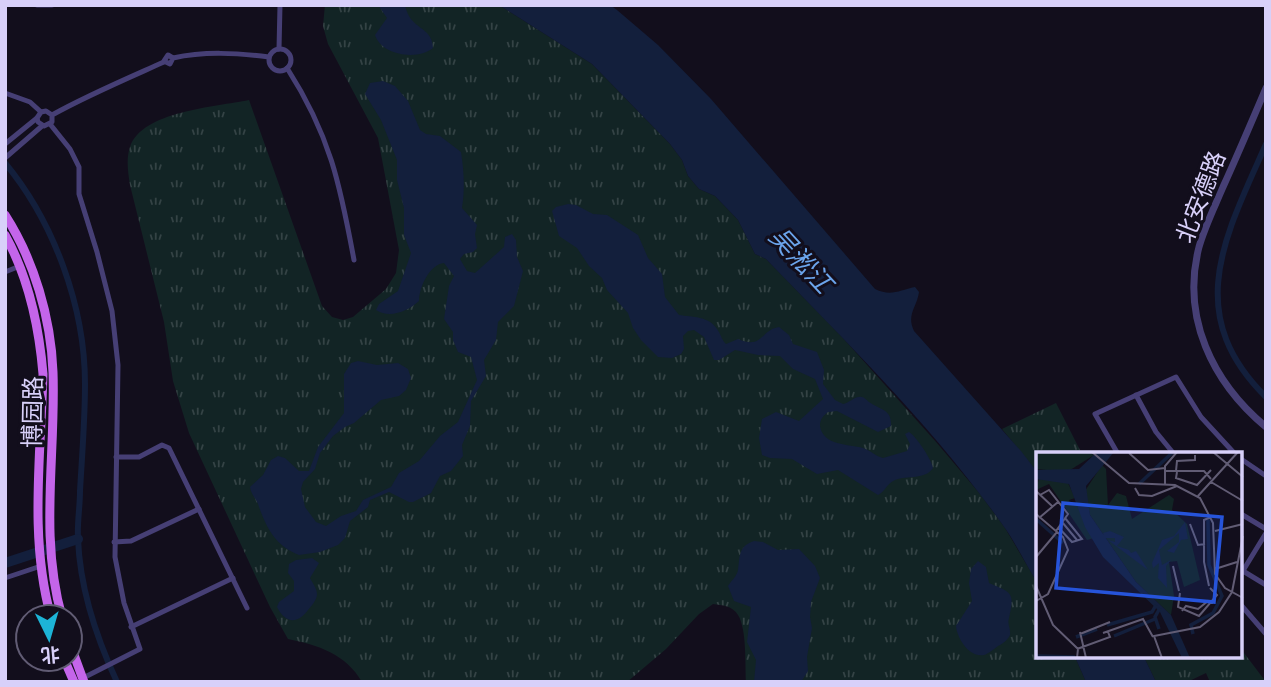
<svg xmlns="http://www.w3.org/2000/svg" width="1271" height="687" viewBox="0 0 1271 687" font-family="Jost,'Noto Sans SC',sans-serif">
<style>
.grass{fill:url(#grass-tufts)}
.water{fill:#131f3c}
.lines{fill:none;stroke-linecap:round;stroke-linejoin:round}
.canal{stroke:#131f3c;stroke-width:6}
.river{stroke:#131f3c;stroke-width:10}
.minor{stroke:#463f75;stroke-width:5}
.tertiary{stroke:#463f75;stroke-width:7}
.primary{stroke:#c465ea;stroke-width:9}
.labels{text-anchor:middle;stroke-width:6;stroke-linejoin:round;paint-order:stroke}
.street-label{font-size:24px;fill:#d8d0f9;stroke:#120e1c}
.water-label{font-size:26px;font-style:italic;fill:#6ba4eb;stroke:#120e1c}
.inset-river{fill:none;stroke:#131f3c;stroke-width:3.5}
.inset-road{fill:none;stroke:#615c74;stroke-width:2}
.view{fill:#2654da;fill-opacity:0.15;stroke:#2654da;stroke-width:3.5}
.inset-edge{fill:none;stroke:#d8d0f9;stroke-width:3.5}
</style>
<defs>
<pattern id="grass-tufts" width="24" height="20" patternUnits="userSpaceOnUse" patternTransform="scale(1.75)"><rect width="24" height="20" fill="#122425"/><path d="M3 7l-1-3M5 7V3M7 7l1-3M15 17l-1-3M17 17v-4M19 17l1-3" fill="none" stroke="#344345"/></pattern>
</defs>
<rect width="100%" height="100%" fill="#120e1c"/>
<g class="grass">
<path d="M325,5H499L592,64L670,144L682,160L688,176L699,189L715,196L738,220L755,254L766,259L842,337L936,442L980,494L1005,528L1038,584V657H1075L1086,682H746C745,665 747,629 738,615C733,606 722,605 713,604L699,614L666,649L627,682H362C346,654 318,645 288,639L270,607L189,433L173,381L164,322L130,185C128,172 126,159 130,147C142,111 216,107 249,100L322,306L332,317L343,320L353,317L386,289L396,273L399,250L378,138L328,44L323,26Z"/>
<polygon points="1056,403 1082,454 1038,454 1038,473 1002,429"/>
<polygon points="1241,649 1266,682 1210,682 1206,673 1187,682 1156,682 1144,657 1241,657"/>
</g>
<g class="water">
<path d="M378,5H405C410,31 432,25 433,48C417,61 381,55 375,35L387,18Z"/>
<path d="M499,5H610L617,10L658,45L711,99L875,289C891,297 900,290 915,287L919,292C917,307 906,315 914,331L1021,451L1038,473V584C1026,565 1016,543 1002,524C934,428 848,344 766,259L755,254L738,220L715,196L699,189L688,176L682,160L670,144L592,64Z"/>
<path d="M383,81L395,86L408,101L420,130L426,134L440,136L461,152C464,171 465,189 462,208L477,225L475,234L477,248L473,252L464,254L460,259L467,271L475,273L504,247L505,237L512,234L516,240L517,257L523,271L514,306L498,322L496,340L484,360L486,376L471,401L470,426L462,445L463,456L451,471L440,476L431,493L413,502H409L389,492L370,500L368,507L350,521L345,538L338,545L320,552L299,555C276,546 267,529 259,507C257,499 251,495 250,487L263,475L271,460L278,456L285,458L299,471H309L318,447L344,413V374L351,363L358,361L377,365L398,363L408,369L411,378L406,390L399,396L381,400L354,423L345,427L333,436L320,453L315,469L303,482L301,489L305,507L316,522L326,526L341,516L356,511L363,500L391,487L399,473L419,461L440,436L458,422L477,380L471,357L458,352L453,340V332L444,319L449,286L454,276L444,263C430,264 419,287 419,301C408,311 390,319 376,310L379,304L398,291L411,253L404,235V208L397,180V160L381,120L365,94L370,83Z"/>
<path d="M568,204L576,205L593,214L607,215L638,235L648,258L662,274L665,297L679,315C692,317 709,316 717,329C721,334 721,339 726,344L738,339C763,350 760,330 779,327L789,335L793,344L817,352L824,370L823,384L835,400L843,404C849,403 854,397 859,397C864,396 866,400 869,402C880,410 892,409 891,426L878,432L837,411L828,412C823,416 820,419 820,426C823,446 849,444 863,448C870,450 875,456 883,458L907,451L910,444L905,434L909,432C916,436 932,460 933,468C925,480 908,475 895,480C887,483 885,492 878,495L838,470L817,474L792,459L770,458L762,455L759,438L762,419L776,412L799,421L823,399L815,379L793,369L780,356L758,355L735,350L719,360H714L704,337L694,330L688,331L683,336L684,349L681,354L672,358L658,357L641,340L633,328L628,313L607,290L602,278L589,266L577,248L559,236L552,211L556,207Z"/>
<path d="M754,541L763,542L778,550L799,549L815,566L820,578L811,602L810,617L812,628L807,657L808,671L801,682H754L756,660L747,642L751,607L734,601L728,586C731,581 737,576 738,570C740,557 738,546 754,541Z"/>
<path d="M312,558L319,563L310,578C313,584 317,588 317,595C316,601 312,605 308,610C297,625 285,623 277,607L279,602L294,591V581L288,573L289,564L296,560Z"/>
<path d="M978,561L986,567L989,583C1012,593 1015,592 1009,618C1007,624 1011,629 1010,635C1008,640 1002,644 998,646C994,649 988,654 984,655C969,658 957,638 956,626L972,601L969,583L971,569Z"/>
<polygon points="1075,657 1144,657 1156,682 1086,682"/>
</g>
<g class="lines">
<g class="canal">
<path d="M1266,144C1226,235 1181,313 1266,397"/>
<path d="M5,163C54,222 85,307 85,384C85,420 82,456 80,491C80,507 77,523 78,539C80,588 96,637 117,682"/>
</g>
<polyline class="river" points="5,563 78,539"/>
<g class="minor">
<polyline points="37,5 52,5"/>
<circle cx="280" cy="60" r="11"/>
<polyline points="279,49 280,5"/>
<path d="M173,58L170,64L164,61L168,55L173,58C205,51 236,53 269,57"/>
<path d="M287,68C330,135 340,184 354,260"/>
<polyline points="5,93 30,102 41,112"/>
<path d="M52,115L46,111L41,112L37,118L38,122L44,126L52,122V115C88,95 126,79 164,62"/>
<polyline points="50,124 70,149 79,167 79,194 97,252 112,311 118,365 115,557 124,603 140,649 83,678"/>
<polyline points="5,144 37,118"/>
<polyline points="5,158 42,126"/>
<polyline points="5,272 20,266"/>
<polyline points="1136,395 1156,432 1174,454"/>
<polyline points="1118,454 1095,414 1176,377 1201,417 1235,454"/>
<polyline points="116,457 139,457 162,445 169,448 247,608"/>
<polyline points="1241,459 1266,476"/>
<polyline points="1241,514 1266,529"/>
<polyline points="114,542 131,541 199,509"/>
<polyline points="1243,571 1266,585"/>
<polyline points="1241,574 1266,533"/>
<polyline points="5,578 41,566"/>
<polyline points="1241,605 1266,634"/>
<polyline points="131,627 233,578"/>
</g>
<path class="tertiary" d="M1266,88C1252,121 1238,154 1223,187C1215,206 1205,226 1199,247C1181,317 1212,382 1266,427"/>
<g class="primary">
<path d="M5,215C34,260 51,318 53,372C56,455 39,536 62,617"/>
<path d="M5,235C29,278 39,326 43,374C41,454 29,539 51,617"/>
<polyline points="70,644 84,682"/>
<polyline points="64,659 74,682"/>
</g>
</g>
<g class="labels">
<g class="street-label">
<text transform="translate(1201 197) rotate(-69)" y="8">北安德路</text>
<text transform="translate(33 412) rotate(-89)" y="8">博园路</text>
</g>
<g class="water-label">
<text transform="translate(801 260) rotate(47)" y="9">吴淞江</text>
</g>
</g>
<g transform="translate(1036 452)">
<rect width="206" height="206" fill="#120e1c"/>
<path d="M0,0H54L58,3L31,20L0,17ZM66,13L70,17L72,53L81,41L90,44L96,67L133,43L138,47L136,58L151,72L164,128L148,135L141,109L133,110L138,144L135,163L100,130L54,63L49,39ZM3,26L32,31L39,46L33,48L35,53L41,51L58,86L51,88L13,32L0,38Z" fill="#122425"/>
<path d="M61,0H78L50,34L54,63L100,130L135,163L154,206H146L124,160L67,105L49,75L33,32L0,27V18L43,17ZM149,70L152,87L145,88L138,101L131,99L143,90V81L123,98L126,113L135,108L130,114L131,136L122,126L123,111L117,116L116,111L126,88L138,84ZM74,79L88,85L81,94L93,98L95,101L100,99L112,118L72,88L79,90V86H69L67,81Z" fill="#131f3c"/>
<path class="inset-river" d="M103,32L137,0M0,67L27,91M71,173L116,160L120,153M123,177L119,165L124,156M157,182L155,173L177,161L186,144L173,113L172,67M78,184L119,167M40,185L61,177M0,204L39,205"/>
<path class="inset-road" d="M56,0L93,31L139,33L164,46L177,71L179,122L189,136L207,146M177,0L207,25M93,1L112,18L129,16M129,19H168L175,27M140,19L141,9L159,8V3M141,20L140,26L161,33L175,18M175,30L207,49M129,32V14L141,0M99,36L103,43L116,44L141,34M0,39L16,54M4,43L13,38L32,62L20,79M162,44L202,0M0,62L27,85L32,98L12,142L0,149M3,66L22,50M26,70L41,88M154,72L162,93L169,92M22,75L36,90L46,87L29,66M179,79L207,72M0,105L21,80M137,114L143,139M179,117L201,110M0,134L17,173L42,197L41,206M173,134L168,110V68L175,65M144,141L142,155L163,164L181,143L174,136M146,159L150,154L162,157L172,149L177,151M44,180L50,206M67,181L107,167L117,185M44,182L74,170M41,197L74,185L72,180M126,206L118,184L164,175L183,160L196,140L207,84"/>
<path class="view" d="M27,51L186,65L178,150L20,136Z"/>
<rect width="206" height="206" class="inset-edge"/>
</g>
<rect width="1271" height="687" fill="none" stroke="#d8d0f9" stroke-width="14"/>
<g transform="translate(49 638) rotate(175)"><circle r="33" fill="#120e1c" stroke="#615c74" stroke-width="2"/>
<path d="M0-5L12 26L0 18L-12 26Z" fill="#1db4d7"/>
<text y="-10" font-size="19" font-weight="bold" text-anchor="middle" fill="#d8d0f9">北</text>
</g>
</svg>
